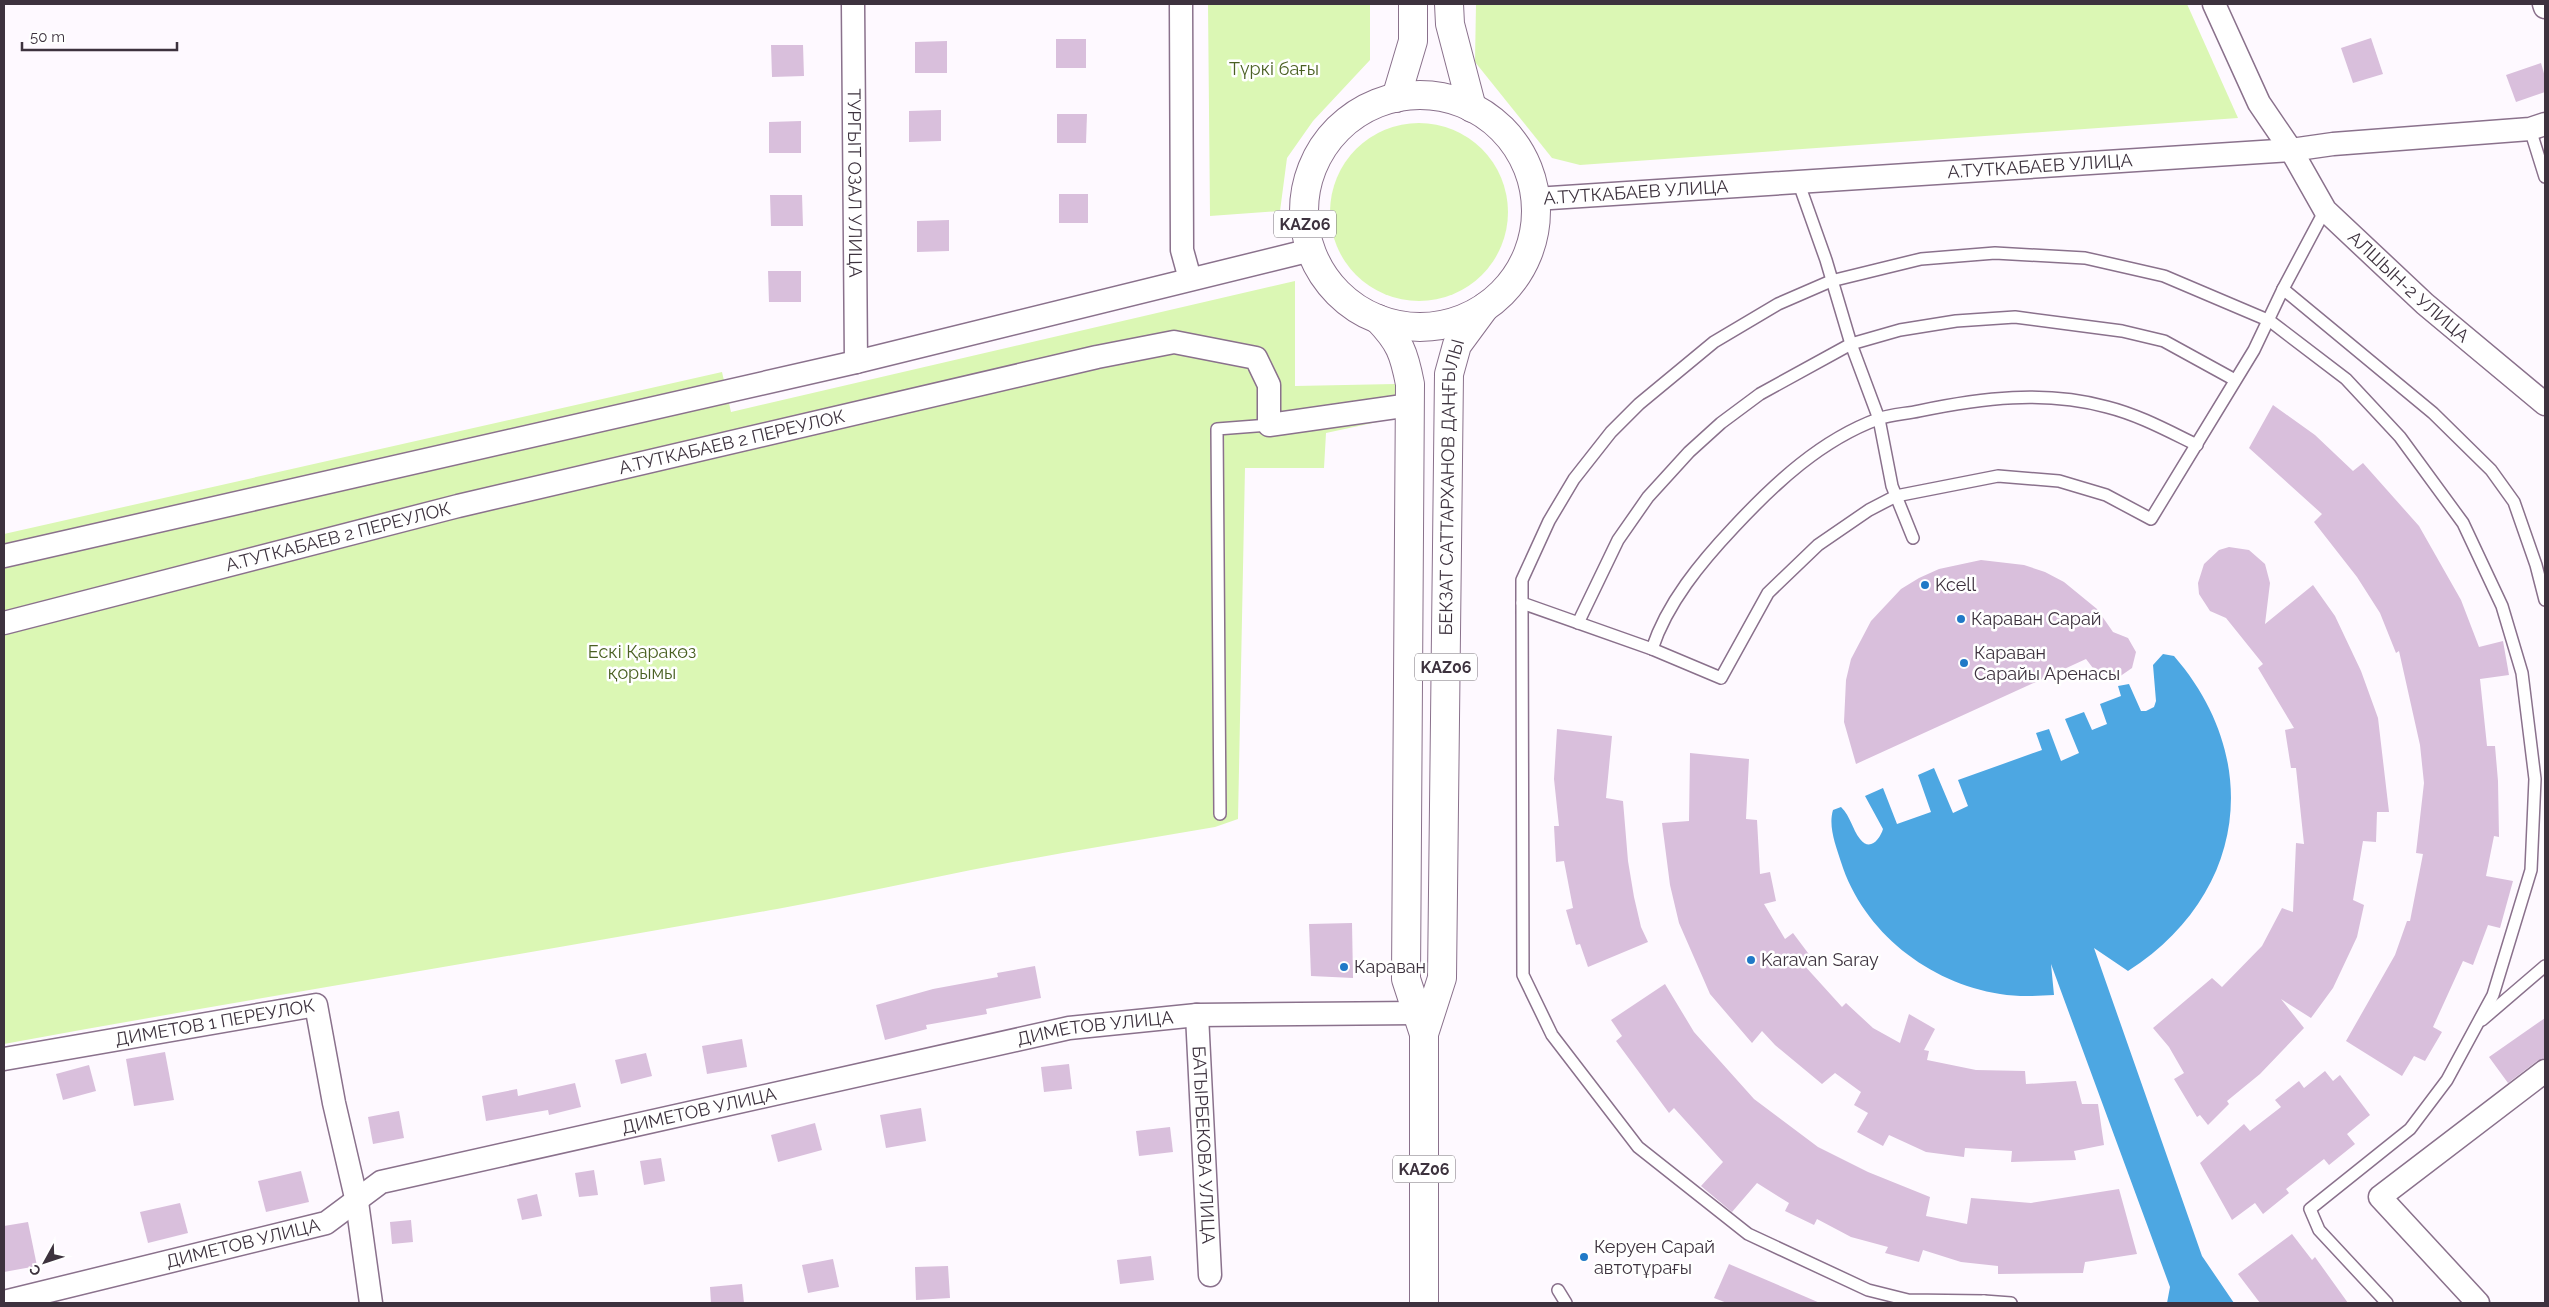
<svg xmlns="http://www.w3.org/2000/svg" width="2549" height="1307" viewBox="0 0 2549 1307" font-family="Raleway,sans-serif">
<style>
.green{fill:#dbf7b4}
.water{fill:#4da7e2}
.building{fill:#d9bfdc}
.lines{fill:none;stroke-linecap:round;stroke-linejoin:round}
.service-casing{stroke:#8a718c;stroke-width:14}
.minor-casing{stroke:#8a718c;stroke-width:25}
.primary-casing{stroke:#8a718c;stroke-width:30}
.service{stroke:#fff;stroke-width:11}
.minor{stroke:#fff;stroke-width:22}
.primary{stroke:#fff;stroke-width:28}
.poi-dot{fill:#2079c7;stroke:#fff;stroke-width:2}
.labels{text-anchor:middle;stroke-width:5;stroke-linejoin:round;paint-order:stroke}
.shield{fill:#fff;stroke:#777078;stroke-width:1}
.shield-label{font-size:16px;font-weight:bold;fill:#3d323e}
.park-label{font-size:18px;fill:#4a6023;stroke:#fff}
.street-label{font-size:18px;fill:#3d323e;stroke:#fff}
.poi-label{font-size:18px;fill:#3d323e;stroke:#fff;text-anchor:start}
</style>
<rect width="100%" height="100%" fill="#fef9ff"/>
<g class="green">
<polygon points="1208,4 1370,4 1370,60 1313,121 1287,158 1280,211 1210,216"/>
<polygon points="1476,4 2187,4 2238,118 1580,165 1552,158 1475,62"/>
<circle cx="1419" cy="212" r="89"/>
<path d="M1295,281V386L1395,384L1396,418L1326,433L1324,468H1245L1238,819L1215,827C1133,841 1052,854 971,870C906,883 842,897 777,909C519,955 261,997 4,1044V534L722,372L731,412Z"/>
</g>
<path class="water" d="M2163,654L2174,656C2265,761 2245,896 2128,971L2094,948L2202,1256L2234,1303H2167L2170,1287L2051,964L2054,995C2036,996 2018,997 2000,994C1929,983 1863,932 1841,862C1836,846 1828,827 1833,810L1841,807C1851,817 1852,829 1860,839C1870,852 1880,839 1883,829L1865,796L1883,788L1897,824L1931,812L1918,775L1934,768L1953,813L1968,806L1958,780L2042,750L2036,733L2049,729L2061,761L2079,753L2065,719L2084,712L2092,730L2107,724L2100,704L2121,696L2118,686L2129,684L2141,711H2146L2154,707L2156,701L2153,665Z"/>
<g class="building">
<polygon points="2371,38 2383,74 2353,83 2341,48"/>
<rect x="1056" y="39" width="30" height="29"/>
<polygon points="947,41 947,73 915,73 915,42"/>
<polygon points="771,45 803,45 804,76 772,77"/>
<polygon points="2541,63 2545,77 2545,92 2516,102 2506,75"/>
<polygon points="941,110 941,141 909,142 909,111"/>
<polygon points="1057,114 1087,114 1086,143 1057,143"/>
<polygon points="801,121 801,153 769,153 769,122"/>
<rect x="1059" y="194" width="29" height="29"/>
<polygon points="770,195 802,195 803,226 771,226"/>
<polygon points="949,220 949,251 917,252 917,221"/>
<polygon points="768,271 801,271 801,302 769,302"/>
<polygon points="2273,405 2315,435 2353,471 2363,463 2419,526 2461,600 2479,647 2503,641 2509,675 2480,679 2487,746 2495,746 2498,781 2499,837 2494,836 2486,876 2513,881 2500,928 2488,925 2473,965 2463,961 2433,1027 2442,1032 2425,1061 2414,1056 2402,1076 2346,1041 2395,955 2407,921 2410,921 2423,854 2416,853 2424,783 2420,745 2399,651 2396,653 2380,613 2357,577 2314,522 2322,514 2249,448"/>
<polygon points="2229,547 2249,550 2265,564 2270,583 2265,624 2313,585 2335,616 2361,671 2378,718 2389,812 2377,812 2376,842 2363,841 2353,900 2364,905 2357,937 2333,988 2311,1018 2281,999 2304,1028 2260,1074 2227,1101 2229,1104 2208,1125 2200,1115 2197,1117 2174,1079 2184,1073 2169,1047 2153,1028 2212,978 2222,987 2262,946 2282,908 2293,912 2296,843 2304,844 2296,768 2291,768 2285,730 2294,728 2258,668 2263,664 2226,618 2210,611 2199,594 2198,583 2204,564 2219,550"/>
<polygon points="1981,560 2024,565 2045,572 2064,582 2097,609 2113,632 2128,638 2136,652 2132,668 2119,677 2111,678 2096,672 2086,659 1856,764 1844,722 1846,680 1851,659 1871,621 1901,589 1919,578 1939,569"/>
<polygon points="1557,729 1612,736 1606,798 1623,801 1628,861 1634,897 1641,927 1648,942 1588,967 1580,944 1576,945 1566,910 1573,908 1564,861 1556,862 1554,826 1559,826 1554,779"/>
<polygon points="1690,753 1749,759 1746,819 1757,820 1760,874 1770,872 1776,901 1764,904 1785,939 1793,933 1811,957 1803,964 1842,1007 1846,1003 1873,1028 1900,1043 1909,1014 1935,1029 1924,1050 1929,1051 1927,1060 1976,1070 2025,1071 2026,1084 2076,1081 2082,1104 2098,1104 2104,1145 2074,1151 2076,1160 2011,1162 2012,1151 1965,1148 1964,1157 1926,1152 1889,1135 1883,1146 1857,1132 1868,1113 1854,1105 1861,1092 1835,1073 1822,1084 1775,1045 1762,1031 1752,1043 1710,994 1679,923 1670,885 1662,823 1689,821"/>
<polygon points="1352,923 1353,978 1311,976 1309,924"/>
<polygon points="1035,966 1041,998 986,1009 987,1014 926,1025 927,1029 885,1040 876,1005 933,989 998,977 997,973"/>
<polygon points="1665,984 1694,1032 1754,1099 1818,1147 1868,1172 1930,1197 1926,1216 1967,1224 1971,1198 2031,1203 2119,1189 2137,1254 2085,1262 2083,1273 1998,1274 1998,1266 1961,1262 1923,1250 1919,1262 1885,1253 1888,1247 1851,1237 1817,1219 1814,1225 1785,1211 1789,1203 1757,1183 1732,1212 1701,1186 1723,1162 1674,1108 1669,1113 1616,1041 1622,1036 1611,1020"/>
<polygon points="2545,1018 2545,1058 2537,1061 2508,1083 2489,1057"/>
<polygon points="742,1039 747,1067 707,1074 702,1046"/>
<polygon points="165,1052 174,1100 134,1106 126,1059"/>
<polygon points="646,1053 652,1076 621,1084 615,1060"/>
<polygon points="1069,1064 1072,1089 1044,1092 1041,1067"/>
<polygon points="89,1065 96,1091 63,1100 56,1074"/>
<polygon points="2325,1071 2333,1081 2340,1075 2370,1115 2347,1134 2355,1144 2329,1165 2324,1159 2286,1189 2289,1193 2263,1214 2255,1203 2232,1220 2200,1163 2244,1124 2250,1131 2281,1107 2275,1100 2299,1081 2304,1088"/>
<polygon points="575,1083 581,1107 549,1115 548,1110 486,1121 482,1096 517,1089 518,1096"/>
<polygon points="921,1108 926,1141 886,1148 880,1115"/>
<polygon points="399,1111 404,1138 373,1144 368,1117"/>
<polygon points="815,1123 822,1150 778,1162 771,1135"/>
<polygon points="1170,1127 1173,1152 1139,1156 1136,1131"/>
<polygon points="661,1158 665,1181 644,1185 640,1161"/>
<polygon points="594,1170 598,1195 579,1197 575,1173"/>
<polygon points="301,1171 309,1202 266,1212 258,1181"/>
<polygon points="537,1194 542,1216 522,1220 517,1199"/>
<polygon points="180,1203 188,1233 148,1243 140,1212"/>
<polygon points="411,1220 413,1242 392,1244 390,1222"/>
<polygon points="28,1222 37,1266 4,1272 4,1226"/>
<polygon points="2292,1234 2312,1260 2315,1257 2348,1303 2260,1303 2238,1274"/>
<polygon points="1151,1256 1154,1280 1120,1284 1117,1260"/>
<polygon points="833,1259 839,1287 808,1293 802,1265"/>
<polygon points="1729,1264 1820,1303 1727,1303 1714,1298"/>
<polygon points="948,1266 950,1298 916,1300 915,1267"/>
<polygon points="742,1284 744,1303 711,1303 710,1287"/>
</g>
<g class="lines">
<g class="service-casing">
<g id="service">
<polyline points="2530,129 2545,177"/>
<polyline points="1799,184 1826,260 1851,344 1879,419 1892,486 1913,538"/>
<polyline points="2283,289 2433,413 2491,470 2514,502 2536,565 2545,600"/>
<polyline points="1522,603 1522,580 1549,521 1574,479 1611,432 1639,404 1714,342 1778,304 1831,281 1921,259 1995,253 2085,258 2164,276 2270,321 2346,379 2400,437 2463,523 2502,606 2522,673 2535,779 2531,870 2493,995 2447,1080 2410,1129 2310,1209 2319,1230 2387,1303"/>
<polyline points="1578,623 1618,540 1648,497 1689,452 1721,423 1760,394 1851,344 1900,330 1956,321 2015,317 2122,331 2164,341 2235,380"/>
<path d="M1652,649C1667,603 1701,562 1734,527C1775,483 1821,440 1878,419C1891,414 1906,414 1919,411C1981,398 2044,390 2107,407C2139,415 2168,431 2197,445"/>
<polyline points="1220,814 1217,429 1269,425"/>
<polyline points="2482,1020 2545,966"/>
<polyline points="1558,1290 1566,1303"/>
<polyline points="1984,1301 2011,1303"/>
<polyline points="1984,1303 1984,1301 1908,1300 1868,1290 1748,1234 1638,1147 1552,1035 1523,975 1522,603 1652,649 1721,678 1768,593 1818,545 1869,510 1896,496 1998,476 2059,481 2106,495 2151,519 2254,350 2283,289 2325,210"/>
</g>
</g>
<g class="minor-casing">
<g id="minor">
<path id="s1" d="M853,4L856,362"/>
<polyline points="1181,4 1182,250 1190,279"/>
<path id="s2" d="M2214,4L2259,103L2291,150L2325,210L2425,304L2545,404"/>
<polyline points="2544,4 2545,7"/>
<path id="s3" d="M1535,199L2291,150L2333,144L2530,129L2545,124"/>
<polyline points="4,556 856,362 1311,250"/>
<path id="s4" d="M4,623L458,506L1097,357L1174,342L1256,358L1269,385V425L1410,405"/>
<path id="s5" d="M1197,1015L1210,1275"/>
<path id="s6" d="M4,1059L316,1005L334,1103L357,1202L371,1303"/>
<path id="s7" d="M4,1302L326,1223L381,1182L1069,1028L1197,1015L1417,1013"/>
<polyline points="2478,1303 2380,1197 2545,1071"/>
</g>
</g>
<g class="primary-casing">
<g id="primary">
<polyline points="1449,4 1450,24 1472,108"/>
<circle cx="1420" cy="211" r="116"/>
<polyline points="1396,98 1413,41 1413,4"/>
<path d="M1378,319C1400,342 1404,353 1410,384L1406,979L1424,1034"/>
<path id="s8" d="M1424,1303V1034L1442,978L1449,374L1457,345L1485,307"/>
</g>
</g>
<use href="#service" class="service"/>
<use href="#minor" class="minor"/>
<use href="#primary" class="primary"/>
</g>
<g class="poi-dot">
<circle cx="1925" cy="585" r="5"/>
<circle cx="1961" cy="619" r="5"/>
<circle cx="1964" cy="663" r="5"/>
<circle cx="1751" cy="960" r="5"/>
<circle cx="1344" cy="967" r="5"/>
<circle cx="1584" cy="1257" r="5"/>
</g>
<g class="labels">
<g class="shield">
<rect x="1274" y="210.5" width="62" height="27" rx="4"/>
<rect x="1415" y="653.5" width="62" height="27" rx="4"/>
<rect x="1393" y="1155.5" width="62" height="27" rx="4"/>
</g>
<g class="shield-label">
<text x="1305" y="230">KАZ06</text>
<text x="1446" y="673">KАZ06</text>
<text x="1424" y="1175">KАZ06</text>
</g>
<g class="park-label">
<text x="1274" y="75">Түркі бағы</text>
<text x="642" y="658">Ескі Қаракөз<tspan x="642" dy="21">қорымы</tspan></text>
</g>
<g class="street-label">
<text dy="6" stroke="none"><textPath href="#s3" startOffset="506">А.ТУТКАБАЕВ УЛИЦА</textPath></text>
<text dy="6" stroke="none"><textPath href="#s1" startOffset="179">ТУРГЫТ ОЗАЛ УЛИЦА</textPath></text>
<text dy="6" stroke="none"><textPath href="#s3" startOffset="101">А.ТУТКАБАЕВ УЛИЦА</textPath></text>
<text dy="6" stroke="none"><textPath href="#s2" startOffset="348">АЛШЫН-2 УЛИЦА</textPath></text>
<text dy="6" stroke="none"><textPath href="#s4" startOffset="750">А.ТУТКАБАЕВ 2 ПЕРЕУЛОК</textPath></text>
<text dy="6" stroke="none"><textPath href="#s8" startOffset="819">БЕКЗАТ САТТАРХАНОВ ДАҢҒЫЛЫ</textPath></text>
<text dy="6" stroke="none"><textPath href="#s4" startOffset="345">А.ТУТКАБАЕВ 2 ПЕРЕУЛОК</textPath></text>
<text dy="6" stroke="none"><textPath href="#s6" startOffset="214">ДИМЕТОВ 1 ПЕРЕУЛОК</textPath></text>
<text dy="6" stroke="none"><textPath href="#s7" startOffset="1131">ДИМЕТОВ УЛИЦА</textPath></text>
<text dy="6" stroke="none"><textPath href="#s7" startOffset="726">ДИМЕТОВ УЛИЦА</textPath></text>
<text dy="6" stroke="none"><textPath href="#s5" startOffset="130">БАТЫРБЕКОВА УЛИЦА</textPath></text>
<text dy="6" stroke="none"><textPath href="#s7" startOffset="246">ДИМЕТОВ УЛИЦА</textPath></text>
</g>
<g class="poi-label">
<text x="1935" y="591">Kcell</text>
<text x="1971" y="625">Караван Сарай</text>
<text x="1974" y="659">Караван<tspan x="1974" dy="21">Сарайы Аренасы</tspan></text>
<text x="1761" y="966">Karavan Saray</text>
<text x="1354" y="973">Караван</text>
<text x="1594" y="1253">Керуен Сарай<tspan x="1594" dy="21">автотұрағы</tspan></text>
</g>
</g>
<rect width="2549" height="1307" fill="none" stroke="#3d323e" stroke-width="10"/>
<g transform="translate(45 1262) rotate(230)" stroke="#ffffff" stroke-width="4" paint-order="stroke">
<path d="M0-4L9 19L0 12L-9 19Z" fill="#3d323e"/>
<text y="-8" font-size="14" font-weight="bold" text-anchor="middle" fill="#3d323e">С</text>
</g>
<path d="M22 42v8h155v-8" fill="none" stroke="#3d323e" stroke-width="2.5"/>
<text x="30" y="42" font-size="15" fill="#3d323e" stroke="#ffffff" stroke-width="4" paint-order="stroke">50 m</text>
</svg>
